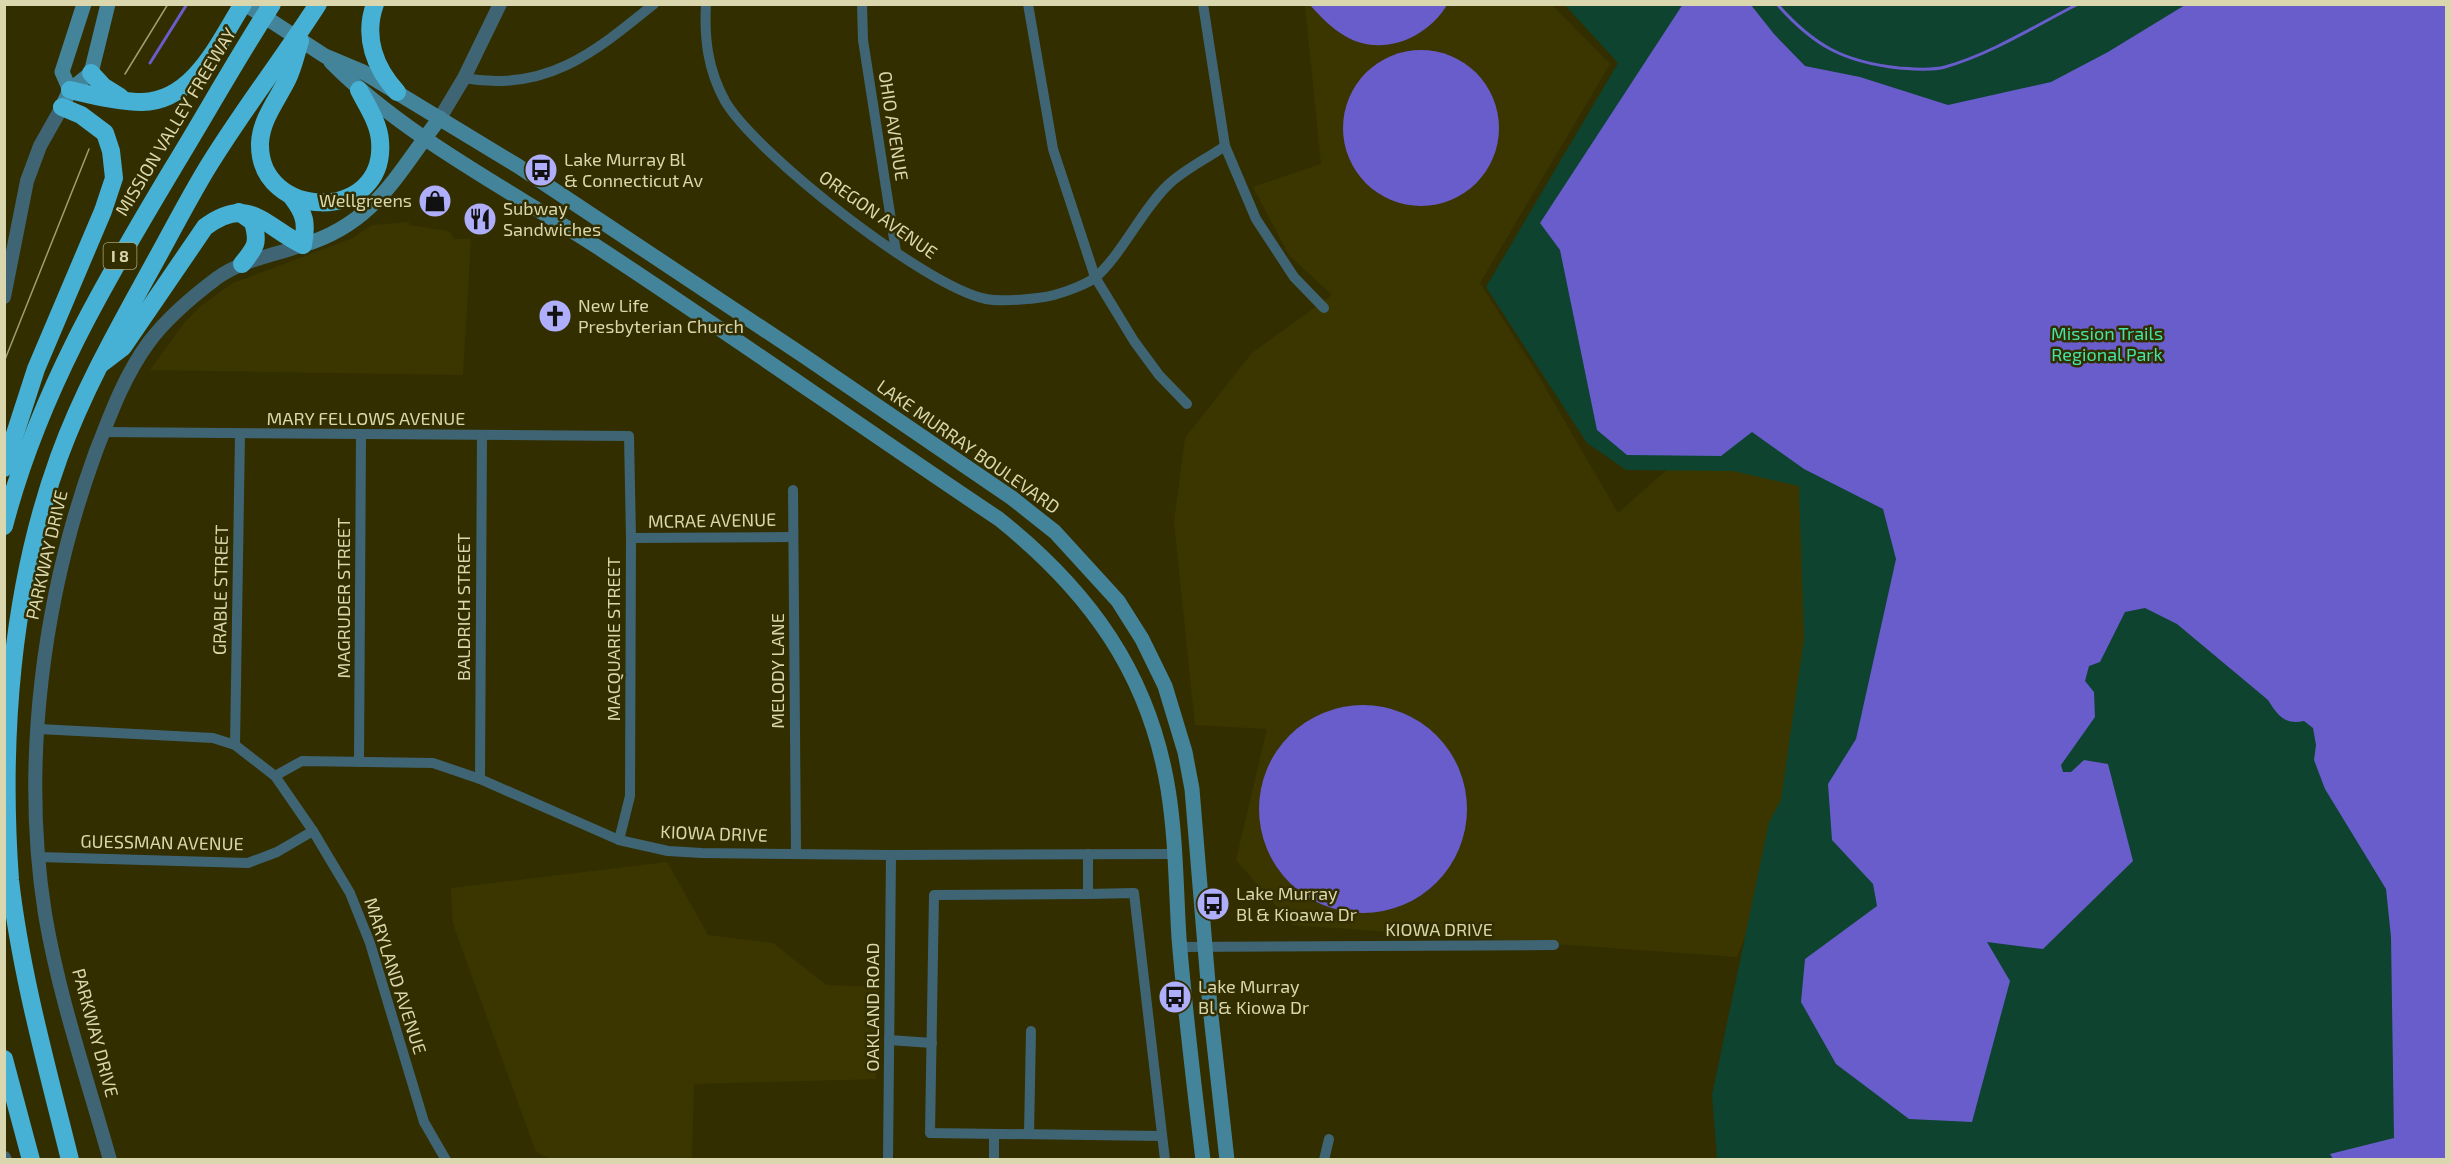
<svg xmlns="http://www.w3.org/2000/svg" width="2451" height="1164" viewBox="0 0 2451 1164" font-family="'Exo 2',sans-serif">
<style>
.built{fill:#3b3600}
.green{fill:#0d432f}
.water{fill:#685dcb}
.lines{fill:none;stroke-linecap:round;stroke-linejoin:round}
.stream{stroke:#685dcb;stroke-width:3}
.minor{stroke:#3f6574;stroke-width:10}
.tertiary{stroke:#3f6574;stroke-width:14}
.secondary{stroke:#44849b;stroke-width:15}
.motorway{stroke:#46b1d5;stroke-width:18}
.tram{stroke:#a19d73;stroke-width:1.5}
.labels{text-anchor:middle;stroke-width:5;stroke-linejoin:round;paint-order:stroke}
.shield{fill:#332e00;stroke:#a8a47a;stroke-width:1.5}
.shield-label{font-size:16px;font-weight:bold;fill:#dad7ae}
.street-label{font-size:18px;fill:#dad7ae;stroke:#332e00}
.poi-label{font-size:18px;fill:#dad7ae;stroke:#332e00;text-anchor:start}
.park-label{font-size:18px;fill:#45e3a9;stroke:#332e00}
</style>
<rect width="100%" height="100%" fill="#332e00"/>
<g class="built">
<polygon points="1305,5 1552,5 1610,64 1480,283 1535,370 1618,513 1670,467 1747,466 1817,492 1797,806 1737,957 1293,925 1236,860 1267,729 1195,725 1174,522 1185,438 1252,353 1332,295 1289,255 1253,187 1321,164"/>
<polygon points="409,222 409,225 449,231 454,239 471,239 463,375 150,370 184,323 202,305 233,283 353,238 372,225"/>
<polygon points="667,862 708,935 773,943 826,985 879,987 876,1079 694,1084 692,1159 551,1159 536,1152 453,924 451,888"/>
</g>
<polygon class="green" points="1565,5 2446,5 2446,1159 1717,1159 1712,1095 1769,822 1781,800 1804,639 1799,486 1733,471 1626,470 1587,443 1486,287 1618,63"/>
<g class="water">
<path d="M1683,4L1751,5L1774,34L1805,66L1860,77L1948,105L2051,82L2108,52L2185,5H2446V1159H2333L2330,1154L2394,1138L2391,937L2386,889L2325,789L2314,760L2316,745L2313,728L2304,721C2285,725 2278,716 2268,700L2177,624L2145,608L2125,612L2100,662L2089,666L2085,681L2094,692L2095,717L2061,765L2063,772H2071L2084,760L2108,764L2133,861L2043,949L1987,942L2010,981L1972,1122L1909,1119L1836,1064L1801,1002L1805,959L1877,906L1873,884L1832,840L1828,784L1856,739L1896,559L1883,509L1804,469L1752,432L1721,456L1627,455L1597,430L1560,250L1540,223Z"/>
<path d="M1310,5H1447C1427,38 1382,58 1345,36C1331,28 1321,17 1310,5Z"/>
<circle cx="1421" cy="128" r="78"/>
<circle cx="1363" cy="809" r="104"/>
</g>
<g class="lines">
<g class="stream">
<path d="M1777,4C1814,46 1844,62 1899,68C1913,69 1931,71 1945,67C1991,54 2035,26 2078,4"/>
<polyline points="150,63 187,4"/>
</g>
<g class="minor">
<path d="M706,4C704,39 708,70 725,101C756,154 926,287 986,299C1001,302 1040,299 1054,295C1066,292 1087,284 1096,277C1122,254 1143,208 1169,184C1185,169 1208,158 1225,146"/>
<polyline points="862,4 863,40 896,252"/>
<polyline points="1028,4 1053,149 1095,277 1134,341 1159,375 1187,404"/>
<polyline points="1203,4 1225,146 1256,219 1294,277 1324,308"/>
<path d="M464,78C546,93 595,52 654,4"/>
<polyline points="103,432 629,436 631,538 630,796 619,840"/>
<polyline points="793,490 796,853"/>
<polyline points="631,538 793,537"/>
<polyline points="39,729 213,738 235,745 275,776 313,831 350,893 370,943 424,1122 446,1160"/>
<polyline points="235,745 240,434"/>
<polyline points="359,762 361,435"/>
<polyline points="275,776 302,761 433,763 480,779 619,840 668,851 702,853 891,855 1173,854"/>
<polyline points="480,779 482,436"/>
<polyline points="1088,854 1088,894 1134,893 1165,1160"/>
<polyline points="39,857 248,863 277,852 313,831"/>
<polyline points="1088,894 934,895 930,1133 1162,1136"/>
<polyline points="1180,947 1554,945"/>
<polyline points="889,1040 932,1043"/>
<polyline points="994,1134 994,1160"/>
<polyline points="1029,1134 1031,1031"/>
<polyline points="888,1160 891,855"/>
<polyline points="1324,1160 1329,1139"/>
</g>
<g class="tertiary">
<polyline points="440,118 464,78 500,4"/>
<polyline points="4,297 27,181 40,146 62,107"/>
<polyline points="4,1158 5,1160"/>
<path d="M110,1160C87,1078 59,997 45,914C21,763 43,597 95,454C110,415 124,376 149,342C167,318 193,296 217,278C242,260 275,255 303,245"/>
</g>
<g class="secondary">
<polyline points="245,4 325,56 363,72 518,166 804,356 1012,498 1055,532 1118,601 1142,639 1165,686 1185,752 1192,789 1210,1007 1227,1160"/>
<path d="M331,62C404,136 508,189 596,246C732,335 864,429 999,519C1089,591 1149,673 1168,789C1176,838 1176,889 1179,938C1185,1012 1194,1086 1203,1160"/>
<polyline points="70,90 62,72 84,4"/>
<polyline points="62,107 70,90 91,73 108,4"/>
<path d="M303,245C375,224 398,172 440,118"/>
</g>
<g class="motorway">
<path d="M375,4C363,37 375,68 397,92"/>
<path d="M300,41C296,54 293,68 287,80C277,100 261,120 260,143C258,221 387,224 380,141C379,123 367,106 359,90"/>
<polyline points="91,73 104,87 120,97"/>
<path d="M70,90C92,95 119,102 142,102C194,101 219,42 243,4"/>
<path d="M239,212L253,222C259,243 256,247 242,264"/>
<path d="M102,363L123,347L205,227C249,194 265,227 303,245C307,223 305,214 292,197"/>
<polyline points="4,468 36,369 103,211 114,178 111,151 105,133 81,115 62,107"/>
<path d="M4,526C38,395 104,283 173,168C206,114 237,58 272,4"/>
<polyline points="4,1059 31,1160"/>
<path d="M70,1160C47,1067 21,975 10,880C0,739 11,590 59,457C82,394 114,336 146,278C165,244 183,209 203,175C238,116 281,62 318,4"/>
</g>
<g class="tram">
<polyline points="125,74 168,4"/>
<polyline points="4,362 89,149"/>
</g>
</g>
<defs>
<g id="bus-disc" transform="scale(1.725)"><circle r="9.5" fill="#afaefa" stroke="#332e00"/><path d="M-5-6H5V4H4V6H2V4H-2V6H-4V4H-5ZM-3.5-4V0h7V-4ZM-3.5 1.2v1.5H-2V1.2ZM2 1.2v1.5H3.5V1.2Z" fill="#111"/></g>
<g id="shop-disc" transform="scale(1.725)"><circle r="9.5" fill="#afaefa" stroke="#332e00"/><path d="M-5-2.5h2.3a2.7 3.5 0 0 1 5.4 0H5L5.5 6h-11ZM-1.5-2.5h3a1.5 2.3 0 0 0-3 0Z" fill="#111"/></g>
<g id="restaurant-disc" transform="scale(1.725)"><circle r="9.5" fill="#afaefa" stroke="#332e00"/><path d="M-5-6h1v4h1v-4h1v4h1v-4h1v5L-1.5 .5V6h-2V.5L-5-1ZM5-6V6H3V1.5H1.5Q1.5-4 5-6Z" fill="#111"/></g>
<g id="church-disc" transform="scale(1.725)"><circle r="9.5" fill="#afaefa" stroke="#332e00"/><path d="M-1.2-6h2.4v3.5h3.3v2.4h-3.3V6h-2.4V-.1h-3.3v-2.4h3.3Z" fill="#111"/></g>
</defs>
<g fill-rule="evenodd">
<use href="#bus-disc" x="541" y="170"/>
<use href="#shop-disc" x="435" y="201"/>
<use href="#restaurant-disc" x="480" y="219"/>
<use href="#church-disc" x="555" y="316"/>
<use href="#bus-disc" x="1213" y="904"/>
<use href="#bus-disc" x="1175" y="997"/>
</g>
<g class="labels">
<rect class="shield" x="103.5" y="243" width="33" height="26" rx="4.5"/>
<g class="shield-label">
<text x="120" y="262">I 8</text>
</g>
<g class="street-label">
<text transform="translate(176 122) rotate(-59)" y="6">MISSION VALLEY FREEWAY</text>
<text transform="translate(893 126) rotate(81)" y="6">OHIO AVENUE</text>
<text transform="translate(878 215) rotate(35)" y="6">OREGON AVENUE</text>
<text x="366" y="425">MARY FELLOWS AVENUE</text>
<text transform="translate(968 447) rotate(35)" y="6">LAKE MURRAY BOULEVARD</text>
<text transform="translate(712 521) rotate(-1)" y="6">MCRAE AVENUE</text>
<text transform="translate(47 555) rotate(-77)" y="6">PARKWAY DRIVE</text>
<text transform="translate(221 590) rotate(-89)" y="6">GRABLE STREET</text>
<text transform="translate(344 598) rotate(-90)" y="6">MAGRUDER STREET</text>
<text transform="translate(464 607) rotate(-90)" y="6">BALDRICH STREET</text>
<text transform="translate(614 639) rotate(-90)" y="6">MACQUARIE STREET</text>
<text transform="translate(778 671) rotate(-90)" y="6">MELODY LANE</text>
<text transform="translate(714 834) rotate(2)" y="6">KIOWA DRIVE</text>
<text transform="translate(162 843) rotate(1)" y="6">GUESSMAN AVENUE</text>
<text x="1439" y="936">KIOWA DRIVE</text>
<text transform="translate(395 976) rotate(72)" y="6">MARYLAND AVENUE</text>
<text transform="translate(873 1007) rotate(-90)" y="6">OAKLAND ROAD</text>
<text transform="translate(95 1033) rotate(75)" y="6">PARKWAY DRIVE</text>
</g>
<g class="poi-label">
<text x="564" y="166">Lake Murray Bl<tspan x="564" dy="21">&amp; Connecticut Av</tspan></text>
<text x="412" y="207" text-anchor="end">Wellgreens</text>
<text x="503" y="215">Subway<tspan x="503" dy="21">Sandwiches</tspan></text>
<text x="578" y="312">New Life<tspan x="578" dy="21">Presbyterian Church</tspan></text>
<text x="1236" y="900">Lake Murray<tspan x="1236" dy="21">Bl &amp; Kioawa Dr</tspan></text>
<text x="1198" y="993">Lake Murray<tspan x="1198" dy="21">Bl &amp; Kiowa Dr</tspan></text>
</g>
<g class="park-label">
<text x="2107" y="340">Mission Trails<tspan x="2107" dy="21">Regional Park</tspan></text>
</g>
</g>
<rect width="2451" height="1164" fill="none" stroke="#dad7ae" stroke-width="12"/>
</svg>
